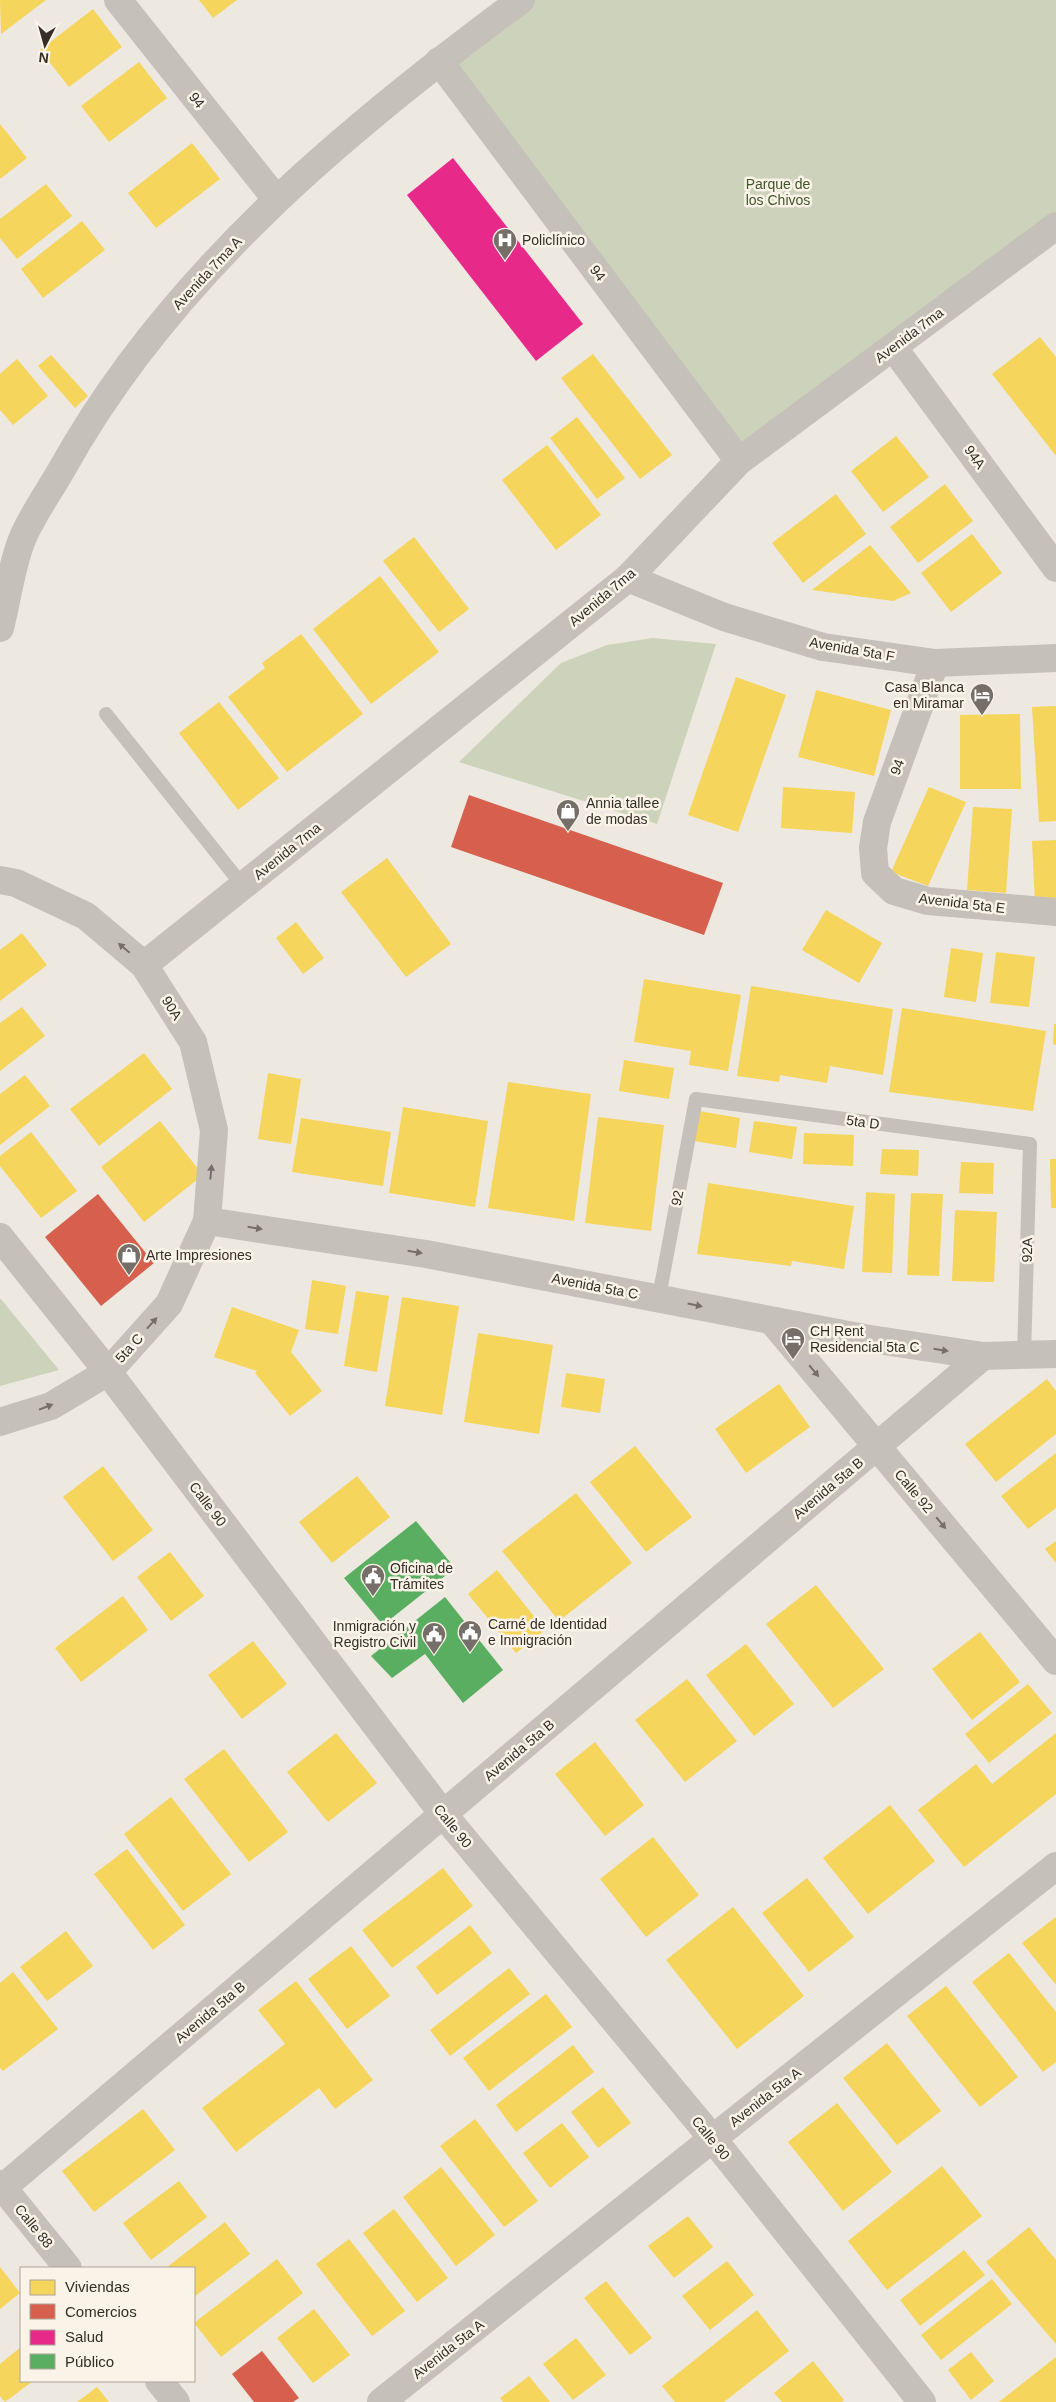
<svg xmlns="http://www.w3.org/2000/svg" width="1056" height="2402" viewBox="0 0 1056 2402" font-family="Helvetica,sans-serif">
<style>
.green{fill:#ccd3ba}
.homes{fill:#f6d55c}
.shops{fill:#d6604d}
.health{fill:#e7298a}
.public{fill:#5aae61}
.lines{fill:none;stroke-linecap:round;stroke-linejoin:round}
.lane{stroke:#c5c0b9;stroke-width:14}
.street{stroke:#c5c0b9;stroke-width:28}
.oneway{fill:#766f69}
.labels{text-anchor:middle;stroke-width:5;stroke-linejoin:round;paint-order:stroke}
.street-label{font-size:14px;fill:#362d27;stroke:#faf3e7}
.park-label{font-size:14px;fill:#42552b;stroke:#faf3e7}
.poi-label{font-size:14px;fill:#362d27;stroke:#faf3e7;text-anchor:start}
</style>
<rect width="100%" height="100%" fill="#ede8e0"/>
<g class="green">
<polygon points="521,0 1056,0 1056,226 739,461 439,61"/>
<polygon points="653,638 716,644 657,824 459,762 561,663 607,645"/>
<polygon points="0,1298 59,1370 0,1386"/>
</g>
<g class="homes">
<polygon points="0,0 46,0 1,34"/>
<polygon points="199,0 237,0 213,18"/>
<polygon points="93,9 122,47 69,87 40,50"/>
<polygon points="139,62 167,98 109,142 81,106"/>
<polygon points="0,124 27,158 0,179"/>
<polygon points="192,143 220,179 156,228 128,193"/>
<polygon points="46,184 72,216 17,259 0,238 0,219"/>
<polygon points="82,221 105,250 43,298 21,269"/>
<polygon points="1040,337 1056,357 1056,456 992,374"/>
<polygon points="593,354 672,455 640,479 561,378"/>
<polygon points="51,355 88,396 75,408 38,366"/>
<polygon points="17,359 48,396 13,425 0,410 0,374"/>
<polygon points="577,417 625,478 597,499 550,438"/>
<polygon points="896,436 929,477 883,512 851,471"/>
<polygon points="547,445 601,515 556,550 502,480"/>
<polygon points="945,484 973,521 918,563 890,527"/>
<polygon points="836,494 866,534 803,583 772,543"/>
<polygon points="972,534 1002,573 951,612 921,573"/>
<polygon points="414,537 469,609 439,632 383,561"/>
<polygon points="870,545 911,593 893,601 812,590"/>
<polygon points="380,576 439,652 371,704 313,629"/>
<polygon points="301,634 363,714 287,772 228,697 265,668 262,663"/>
<polygon points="736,677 786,695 738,832 688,815"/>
<polygon points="816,690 891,710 874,776 798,757"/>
<polygon points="219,702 279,778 238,810 179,733"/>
<polygon points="1056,706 1056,821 1039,822 1032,707"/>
<polygon points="1020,714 1021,789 960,789 960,715"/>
<polygon points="783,787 855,792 852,833 781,828"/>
<polygon points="929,787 966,802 928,886 891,872"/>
<polygon points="973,807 1012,809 1006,893 967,890"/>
<polygon points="1056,840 1056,903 1035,904 1032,841"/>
<polygon points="387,858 451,944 406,977 341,892"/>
<polygon points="826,910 882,943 859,983 802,950"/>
<polygon points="296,922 324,958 303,974 276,938"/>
<polygon points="22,933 47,965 0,1001 0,950"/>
<polygon points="951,948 983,953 976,1002 944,997"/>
<polygon points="996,952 1035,957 1029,1007 990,1003"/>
<polygon points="644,979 741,995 728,1071 689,1065 691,1051 634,1042"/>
<polygon points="751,986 893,1009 883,1075 830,1066 827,1083 780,1075 779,1082 737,1076"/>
<polygon points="22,1007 45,1036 0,1071 0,1023"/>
<polygon points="902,1008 1046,1031 1033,1111 889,1092"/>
<polygon points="1054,1024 1056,1024 1056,1045 1053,1044"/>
<polygon points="144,1053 172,1089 99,1146 70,1109"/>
<polygon points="624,1060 674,1068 669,1099 619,1091"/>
<polygon points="268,1073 301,1079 291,1144 258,1139"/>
<polygon points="25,1075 50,1106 0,1145 0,1094"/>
<polygon points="508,1082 591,1094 574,1221 488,1208"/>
<polygon points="403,1107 488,1121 475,1207 389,1193"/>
<polygon points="699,1111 740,1118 736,1148 694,1141"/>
<polygon points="598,1117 664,1125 651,1231 585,1223"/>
<polygon points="301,1118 391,1132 383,1186 292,1172"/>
<polygon points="160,1121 203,1175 144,1222 101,1167"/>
<polygon points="754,1121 797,1127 792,1159 749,1152"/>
<polygon points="31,1132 77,1191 41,1218 0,1166 0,1156"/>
<polygon points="804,1133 854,1135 853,1166 803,1164"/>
<polygon points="882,1149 919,1150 918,1176 880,1174"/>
<polygon points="1050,1159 1056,1159 1056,1208 1051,1208"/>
<polygon points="961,1162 994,1163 993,1194 959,1193"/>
<polygon points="708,1183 854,1206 844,1269 792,1261 791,1266 697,1254"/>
<polygon points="866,1192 895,1194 892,1273 862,1272"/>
<polygon points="911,1193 943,1194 939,1276 907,1275"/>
<polygon points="955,1210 997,1212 994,1282 952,1281"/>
<polygon points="312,1280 346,1286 338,1334 305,1329"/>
<polygon points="356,1291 389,1296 377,1372 344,1366"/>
<polygon points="402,1297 459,1306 442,1415 385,1406"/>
<polygon points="232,1307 299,1330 291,1352 322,1391 290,1416 255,1373 257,1371 214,1357"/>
<polygon points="478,1333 553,1345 539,1434 464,1422"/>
<polygon points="566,1373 605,1379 600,1413 561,1407"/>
<polygon points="1047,1379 1056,1391 1056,1434 996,1482 965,1444"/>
<polygon points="779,1384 810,1427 746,1473 715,1429"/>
<polygon points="635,1446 692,1517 646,1552 590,1482"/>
<polygon points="1056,1453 1056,1508 1028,1529 1001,1496"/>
<polygon points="103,1466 153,1530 113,1561 63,1497"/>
<polygon points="357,1476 390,1517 332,1563 299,1522"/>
<polygon points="576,1493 632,1563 559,1621 502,1551"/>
<polygon points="1056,1541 1056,1563 1045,1549"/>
<polygon points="170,1552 204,1596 171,1621 137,1577"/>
<polygon points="497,1570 545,1630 516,1653 468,1594"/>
<polygon points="816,1585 884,1669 833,1708 766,1624"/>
<polygon points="123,1596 148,1630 81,1682 55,1648"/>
<polygon points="980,1632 1020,1682 972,1720 932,1669"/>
<polygon points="253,1641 287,1684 242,1719 208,1675"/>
<polygon points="746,1644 794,1704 754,1736 706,1675"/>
<polygon points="687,1679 737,1741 685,1782 635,1720"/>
<polygon points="1028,1684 1052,1713 989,1763 965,1734"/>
<polygon points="336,1733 377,1783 328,1822 287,1772"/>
<polygon points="1056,1733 1056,1794 964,1867 918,1810 976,1764 992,1784"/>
<polygon points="595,1742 644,1805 605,1836 555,1774"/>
<polygon points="224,1749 288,1832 249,1862 184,1779"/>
<polygon points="171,1797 231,1874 183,1911 124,1834"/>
<polygon points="890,1805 935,1861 868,1914 823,1858"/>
<polygon points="653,1837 699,1895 646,1937 600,1879"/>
<polygon points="127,1849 185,1925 153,1950 94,1874"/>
<polygon points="443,1868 473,1906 392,1968 362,1930"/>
<polygon points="807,1878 854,1937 809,1972 762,1913"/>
<polygon points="733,1907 804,1996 737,2049 666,1960"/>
<polygon points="1056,1917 1056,1985 1022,1943"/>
<polygon points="470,1925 492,1953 437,1995 416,1967"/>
<polygon points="66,1931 93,1966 47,2001 20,1967"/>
<polygon points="351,1946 390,1996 347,2029 308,1979"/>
<polygon points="1009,1953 1056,2012 1056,2062 1043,2072 972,1982"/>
<polygon points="509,1968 530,1994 450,2056 430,2030"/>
<polygon points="13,1972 58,2029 3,2071 0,2068 0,1983"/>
<polygon points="296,1981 373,2080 335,2109 319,2088 236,2152 202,2108 285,2044 258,2010"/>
<polygon points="946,1986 1018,2077 980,2107 907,2016"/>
<polygon points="546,1994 572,2027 489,2091 463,2058"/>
<polygon points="887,2043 941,2111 897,2145 843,2078"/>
<polygon points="573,2045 594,2072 516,2132 496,2105"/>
<polygon points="603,2087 631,2123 598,2148 571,2112"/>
<polygon points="837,2103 892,2172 843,2211 788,2142"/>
<polygon points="143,2109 175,2150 94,2212 62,2171"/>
<polygon points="475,2119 538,2201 504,2227 440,2146"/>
<polygon points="562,2123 589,2157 550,2188 523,2153"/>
<polygon points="942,2166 982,2216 887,2290 848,2241"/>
<polygon points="441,2167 495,2235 456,2266 403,2197"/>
<polygon points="179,2181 207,2217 151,2260 123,2223"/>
<polygon points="394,2209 448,2278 417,2302 363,2233"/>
<polygon points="688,2216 713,2247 674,2278 648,2246"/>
<polygon points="225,2222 250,2254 194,2297 194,2268 166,2268"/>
<polygon points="1029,2227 1056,2260 1056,2344 986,2262"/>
<polygon points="349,2239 405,2311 372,2336 316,2264"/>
<polygon points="964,2250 985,2275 920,2326 900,2300"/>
<polygon points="277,2259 303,2293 221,2357 194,2323"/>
<polygon points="727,2261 754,2295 710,2330 682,2296"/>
<polygon points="0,2267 20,2293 0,2309"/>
<polygon points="992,2279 1012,2304 941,2360 921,2335"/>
<polygon points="606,2281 652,2338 630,2355 584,2298"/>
<polygon points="314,2309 350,2355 313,2383 277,2338"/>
<polygon points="757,2310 789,2351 724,2402 675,2402 662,2386"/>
<polygon points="576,2338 606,2375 573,2400 543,2364"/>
<polygon points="21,2347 21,2381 33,2381 5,2402 0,2396 0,2364"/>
<polygon points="971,2352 994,2381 971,2400 948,2370"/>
<polygon points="1056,2357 1056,2402 999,2402"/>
<polygon points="813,2361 844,2400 842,2402 782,2402 774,2393"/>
<polygon points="529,2376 550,2402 503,2402 500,2398"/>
<polygon points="97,2387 109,2402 77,2402"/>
</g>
<g class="shops">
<polygon points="469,795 723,883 704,935 451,847"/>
<polygon points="98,1194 154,1263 101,1306 45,1237"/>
<polygon points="262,2351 299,2398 293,2402 254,2402 232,2374"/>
</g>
<polygon class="health" points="453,158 583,324 536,361 407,195"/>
<g class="public">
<polygon points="416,1521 455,1568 383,1625 344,1578"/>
<polygon points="445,1597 503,1670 463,1703 425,1654 392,1678 371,1656"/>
</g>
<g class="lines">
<g class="lane">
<polyline points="106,714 243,886"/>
<polyline points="659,1297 696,1099 1030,1144 1024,1356"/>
</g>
<g class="street">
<polyline points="118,0 276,199"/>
<polyline points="439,61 739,461"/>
<polyline points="893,347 1056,568"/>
<polyline points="628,578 724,617 823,647 935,663 1056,658"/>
<path d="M0,628C7,600 11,569 21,542C30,518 49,492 62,469C169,276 345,130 521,0"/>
<polyline points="935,663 877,822 873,848 875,873 894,891 928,901 1056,912"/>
<polyline points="0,880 16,883 86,916 144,965 193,1042 214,1130 207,1221 169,1304 108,1372 51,1406 0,1422"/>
<polyline points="144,965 628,578 739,461 1056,226"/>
<polyline points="207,1221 426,1254 864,1338 983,1356 1056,1354"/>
<polyline points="0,1237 108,1372 443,1814 713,2139 922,2402"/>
<polyline points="772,1321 1056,1661"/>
<polyline points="0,2184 68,2268"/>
<polyline points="0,2190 983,1356"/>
<polyline points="159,2381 176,2402"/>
<polyline points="381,2402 1056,1866"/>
</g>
</g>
<defs><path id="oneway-solid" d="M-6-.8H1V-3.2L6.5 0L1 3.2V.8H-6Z" transform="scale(1.25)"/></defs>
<g class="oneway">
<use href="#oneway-solid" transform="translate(124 948) rotate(-140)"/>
<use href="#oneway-solid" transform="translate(211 1172) rotate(-85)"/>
<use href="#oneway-solid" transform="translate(255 1228) rotate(9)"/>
<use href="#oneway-solid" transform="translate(415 1252) rotate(9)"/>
<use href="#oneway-solid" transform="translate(695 1305) rotate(12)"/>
<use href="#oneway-solid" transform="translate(152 1323) rotate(-48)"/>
<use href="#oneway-solid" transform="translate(941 1350) rotate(9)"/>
<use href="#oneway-solid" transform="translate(814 1371) rotate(50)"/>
<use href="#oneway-solid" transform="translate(46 1407) rotate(-21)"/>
<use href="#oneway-solid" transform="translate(941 1523) rotate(50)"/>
</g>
<defs>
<g id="hospital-pin" transform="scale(1.25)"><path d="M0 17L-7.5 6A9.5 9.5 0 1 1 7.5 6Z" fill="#766e68" stroke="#faf3e7"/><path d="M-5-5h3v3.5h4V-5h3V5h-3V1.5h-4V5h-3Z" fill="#fff"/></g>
<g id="hotel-pin" transform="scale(1.25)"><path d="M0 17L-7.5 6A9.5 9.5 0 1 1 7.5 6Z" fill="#766e68" stroke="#faf3e7"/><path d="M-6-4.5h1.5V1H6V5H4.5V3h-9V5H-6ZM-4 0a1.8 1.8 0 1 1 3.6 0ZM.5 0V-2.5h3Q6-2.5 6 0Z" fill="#fff"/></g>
<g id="shop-pin" transform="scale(1.25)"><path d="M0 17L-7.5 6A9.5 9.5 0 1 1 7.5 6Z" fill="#766e68" stroke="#faf3e7"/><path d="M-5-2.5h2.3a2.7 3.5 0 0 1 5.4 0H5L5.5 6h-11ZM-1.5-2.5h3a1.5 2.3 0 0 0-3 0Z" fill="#fff"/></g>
<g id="civic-pin" transform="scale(1.25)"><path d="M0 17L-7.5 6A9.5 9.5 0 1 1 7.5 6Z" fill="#766e68" stroke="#faf3e7"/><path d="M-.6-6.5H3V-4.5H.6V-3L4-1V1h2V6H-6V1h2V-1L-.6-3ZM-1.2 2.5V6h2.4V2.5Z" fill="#fff"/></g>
</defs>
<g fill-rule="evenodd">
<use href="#hospital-pin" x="505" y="240"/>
<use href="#hotel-pin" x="982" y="695"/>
<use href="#shop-pin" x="568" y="811"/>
<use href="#shop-pin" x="129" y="1255"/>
<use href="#hotel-pin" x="793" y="1339"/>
<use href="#civic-pin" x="373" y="1576"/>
<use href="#civic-pin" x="470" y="1632"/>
<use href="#civic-pin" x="434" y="1634"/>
</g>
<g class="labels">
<g class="street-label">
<text transform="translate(197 100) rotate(52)" y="5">94</text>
<text transform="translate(207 273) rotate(-47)" y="5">Avenida 7ma A</text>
<text transform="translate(598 273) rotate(53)" y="5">94</text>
<text transform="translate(909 335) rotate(-37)" y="5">Avenida 7ma</text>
<text transform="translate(975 457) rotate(54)" y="5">94A</text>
<text transform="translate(602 597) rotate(-40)" y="5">Avenida 7ma</text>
<text transform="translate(852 649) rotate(10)" y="5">Avenida 5ta F</text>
<text transform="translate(897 767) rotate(-70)" y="5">94</text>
<text transform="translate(287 851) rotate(-39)" y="5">Avenida 7ma</text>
<text transform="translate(962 903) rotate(7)" y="5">Avenida 5ta E</text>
<text transform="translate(172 1008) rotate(58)" y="5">90A</text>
<text transform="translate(863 1122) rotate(8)" y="5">5ta D</text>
<text transform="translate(677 1198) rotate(-79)" y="5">92</text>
<text transform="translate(1027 1250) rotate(-89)" y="5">92A</text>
<text transform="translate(595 1286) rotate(11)" y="5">Avenida 5ta C</text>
<text transform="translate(129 1348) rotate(-48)" y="5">5ta C</text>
<text transform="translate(828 1488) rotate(-40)" y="5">Avenida 5ta B</text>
<text transform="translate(914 1491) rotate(50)" y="5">Calle 92</text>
<text transform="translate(208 1504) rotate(53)" y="5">Calle 90</text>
<text transform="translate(519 1750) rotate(-40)" y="5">Avenida 5ta B</text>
<text transform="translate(453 1826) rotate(51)" y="5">Calle 90</text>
<text transform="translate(210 2012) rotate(-40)" y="5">Avenida 5ta B</text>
<text transform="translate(765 2097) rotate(-38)" y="5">Avenida 5ta A</text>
<text transform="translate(711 2138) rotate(51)" y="5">Calle 90</text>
<text transform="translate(34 2226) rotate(51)" y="5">Calle 88</text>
<text transform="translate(448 2349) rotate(-38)" y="5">Avenida 5ta A</text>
</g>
<g class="park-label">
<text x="778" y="189">Parque de<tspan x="778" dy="16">los Chivos</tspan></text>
</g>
<g class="poi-label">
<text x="522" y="245">Policlínico</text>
<text x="964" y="692" text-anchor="end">Casa Blanca<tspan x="964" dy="16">en Miramar</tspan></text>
<text x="586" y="808">Annia tallee<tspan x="586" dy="16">de modas</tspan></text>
<text x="146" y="1260">Arte Impresiones</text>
<text x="810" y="1336">CH Rent<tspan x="810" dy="16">Residencial 5ta C</tspan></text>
<text x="390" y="1573">Oficina de<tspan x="390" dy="16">Trámites</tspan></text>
<text x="488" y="1629">Carné de Identidad<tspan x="488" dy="16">e Inmigración</tspan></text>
<text x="416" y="1631" text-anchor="end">Inmigración y<tspan x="416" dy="16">Registro Civil</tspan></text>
</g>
</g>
<rect x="20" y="2267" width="175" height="115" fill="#faf3e7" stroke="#aca49a"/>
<rect x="30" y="2280" width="25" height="15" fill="#f6d55c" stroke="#aca49a"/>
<text x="65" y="2292" font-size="15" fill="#362d27">Viviendas</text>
<rect x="30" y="2304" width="25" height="15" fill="#d6604d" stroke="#aca49a"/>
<text x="65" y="2317" font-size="15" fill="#362d27">Comercios</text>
<rect x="30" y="2330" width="25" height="15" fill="#e7298a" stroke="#aca49a"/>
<text x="65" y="2342" font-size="15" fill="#362d27">Salud</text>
<rect x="30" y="2354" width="25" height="15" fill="#5aae61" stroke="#aca49a"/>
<text x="65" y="2367" font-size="15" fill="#362d27">Público</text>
<g transform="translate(45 45) rotate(186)" stroke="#faf3e7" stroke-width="4" paint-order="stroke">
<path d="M0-4L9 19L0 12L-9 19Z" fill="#362d27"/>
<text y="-8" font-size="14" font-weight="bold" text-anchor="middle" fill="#362d27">N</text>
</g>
</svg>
